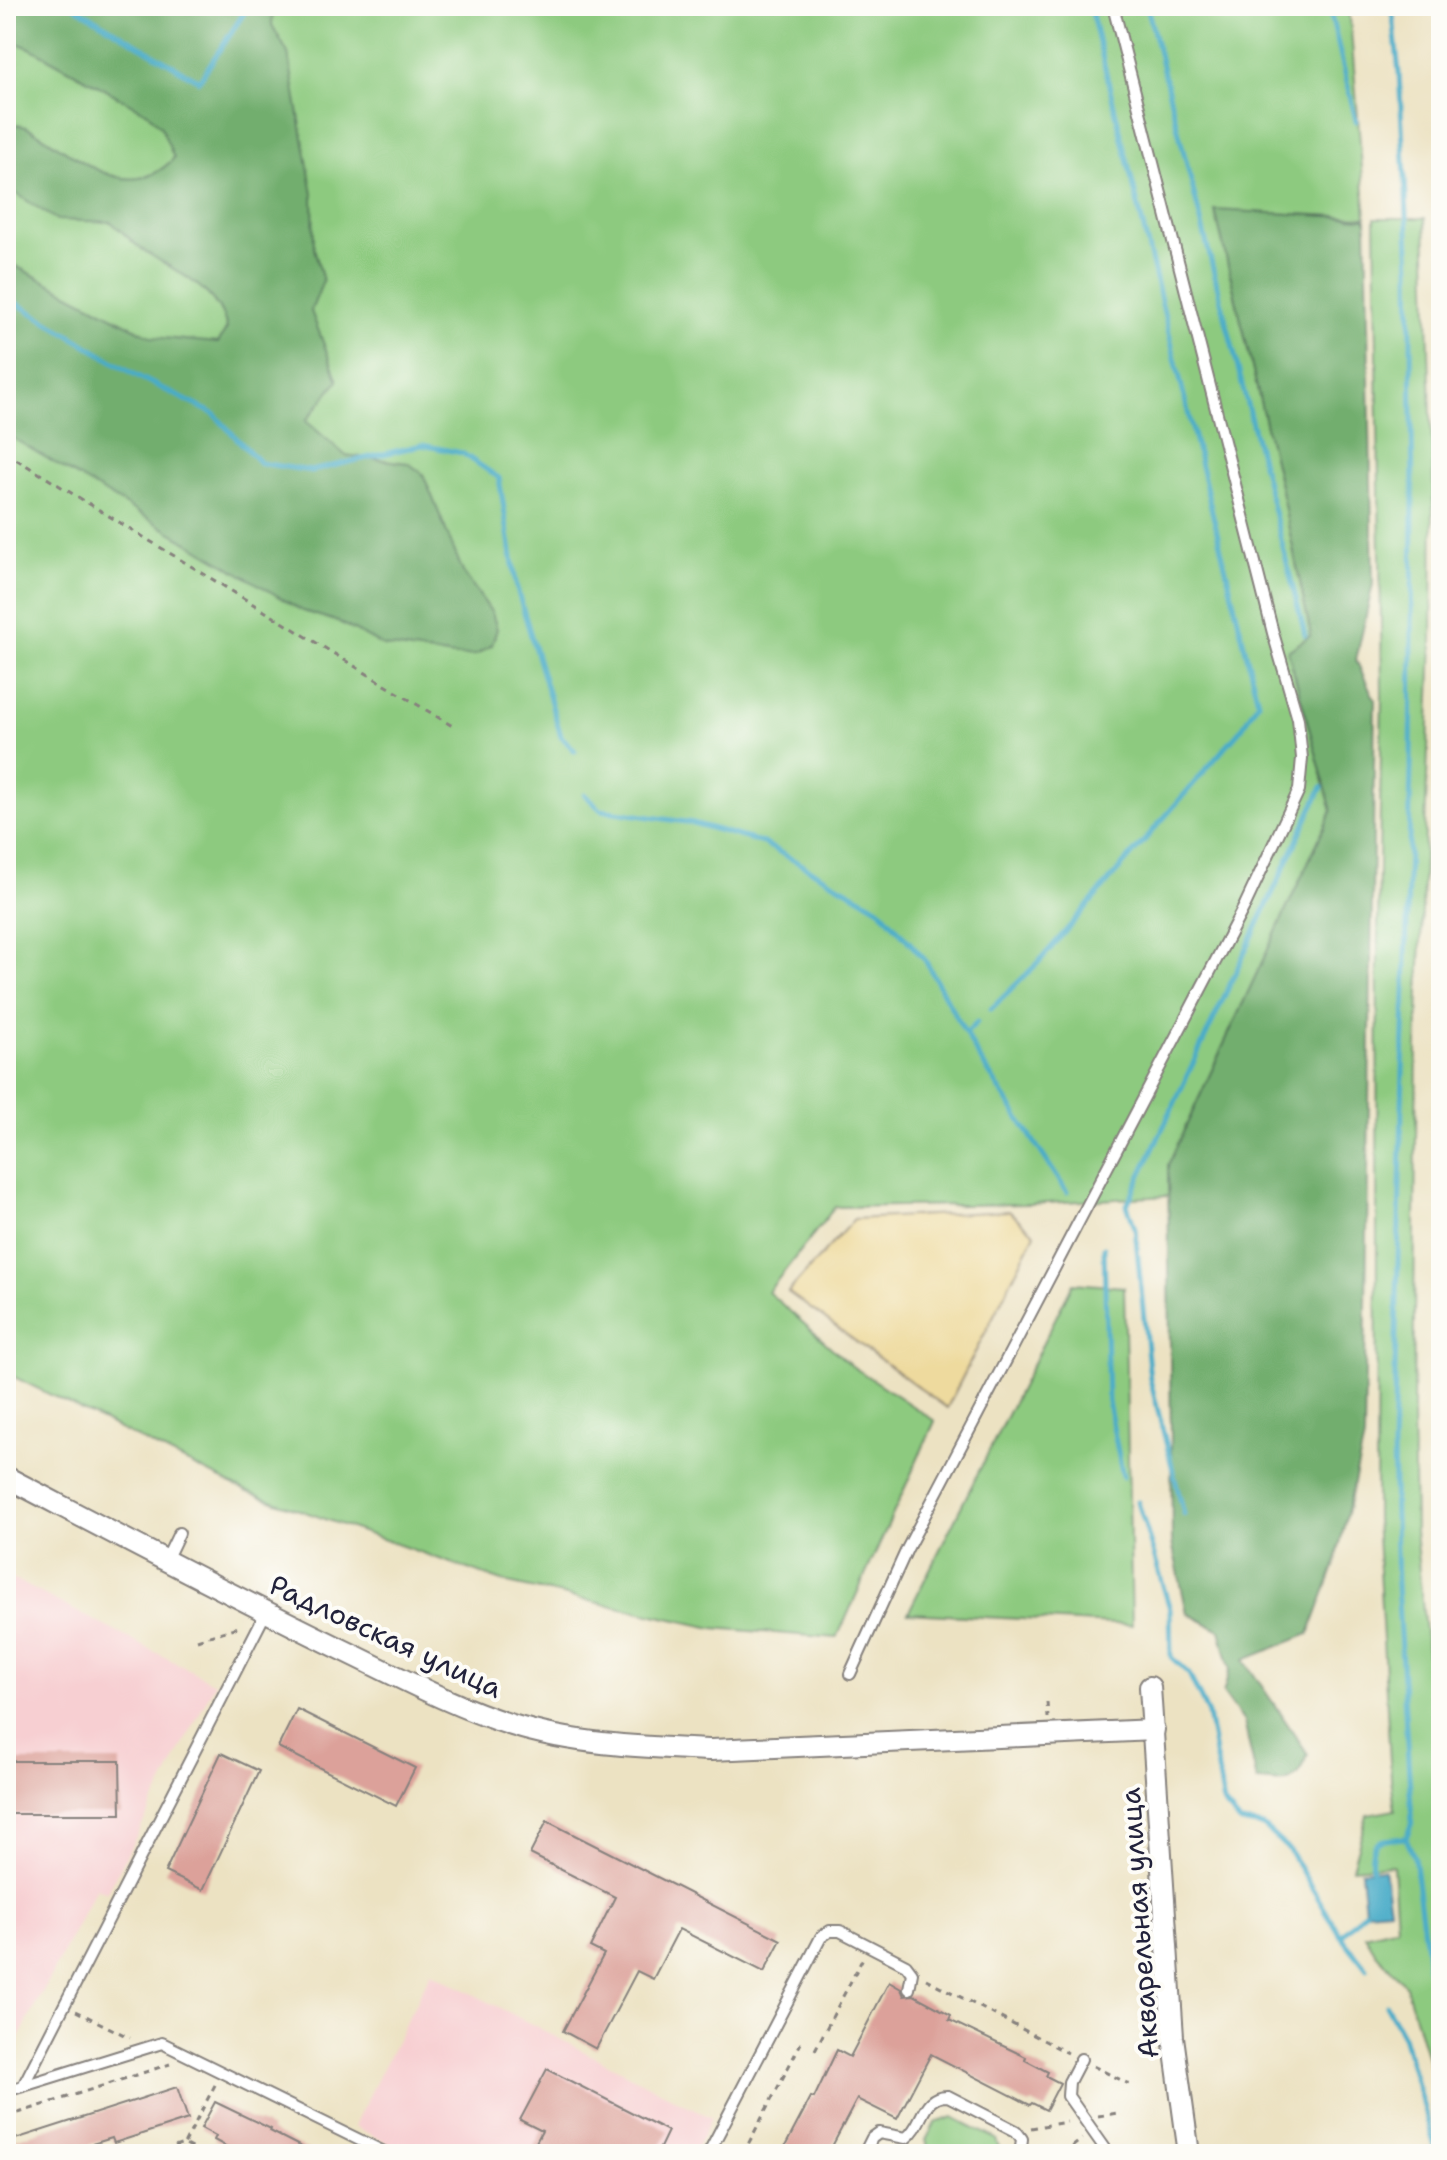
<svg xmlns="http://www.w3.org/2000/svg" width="1447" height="2160" viewBox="0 0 1447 2160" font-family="'Shantell Sans',sans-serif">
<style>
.built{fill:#f7cfd2}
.green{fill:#8dca7f;stroke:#58765d;stroke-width:2}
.forest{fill:#72ae6e;stroke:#4a6854;stroke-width:2}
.sand{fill:#eeda9e;stroke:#887e6c;stroke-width:2}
.water{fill:#49acc8;stroke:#366782;stroke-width:2}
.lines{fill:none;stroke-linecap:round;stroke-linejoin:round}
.stream{stroke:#49acc8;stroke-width:5}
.building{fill:#dca19a}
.lane-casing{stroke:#87827e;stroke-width:14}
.street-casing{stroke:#87827e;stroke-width:24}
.path{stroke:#87827e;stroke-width:3;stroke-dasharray:6 6;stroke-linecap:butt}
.lane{stroke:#fff;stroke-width:10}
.street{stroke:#fff;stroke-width:20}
.labels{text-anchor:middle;stroke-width:8;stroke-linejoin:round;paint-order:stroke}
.street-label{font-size:28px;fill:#22223b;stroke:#fdfcf7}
</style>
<rect width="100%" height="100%" fill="#fdfcf7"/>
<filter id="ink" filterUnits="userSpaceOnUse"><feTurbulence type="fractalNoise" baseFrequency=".0125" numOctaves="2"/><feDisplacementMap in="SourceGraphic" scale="16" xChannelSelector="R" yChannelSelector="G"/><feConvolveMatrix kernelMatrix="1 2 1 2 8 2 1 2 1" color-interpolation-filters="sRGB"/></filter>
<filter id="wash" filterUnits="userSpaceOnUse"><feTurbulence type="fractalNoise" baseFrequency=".006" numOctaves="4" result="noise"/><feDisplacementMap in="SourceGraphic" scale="32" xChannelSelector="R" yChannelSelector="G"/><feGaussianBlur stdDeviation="1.8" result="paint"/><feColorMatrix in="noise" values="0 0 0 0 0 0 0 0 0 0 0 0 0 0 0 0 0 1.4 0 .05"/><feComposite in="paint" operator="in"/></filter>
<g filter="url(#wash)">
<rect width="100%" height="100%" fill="#ece2c2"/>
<g class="built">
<polygon points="6,1575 215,1683 107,1893 96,1888 6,2063"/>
<polygon points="431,1972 712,2118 693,2154 409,2154 354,2126"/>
</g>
<g class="green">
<polygon points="6,6 1349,6 1366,217 1215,211 1281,490 1311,636 1288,651 1332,811 1168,1165 1168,1196 1030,1204 835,1207 768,1292 852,1366 935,1421 837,1638 713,1628 508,1583 245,1491 6,1373"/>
<polygon points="1375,218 1425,218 1433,483 1432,643 1417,1046 1413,1410 1415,1531 1441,1792 1441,2106 1406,1986 1376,1953 1365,1935 1397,1927 1393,1865 1352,1868 1367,1815 1395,1810 1391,1779 1376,1518 1378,925 1382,693"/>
<polygon points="1073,1283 1124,1287 1132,1625 908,1613"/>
<polygon points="953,2117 996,2139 1001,2154 930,2154 926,2140 935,2123"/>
</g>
<g class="forest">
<path d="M6,6H273L272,25L288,53L313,194L314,248L323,281L311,311L338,381L306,421L345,455L408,463L423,474L463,572L492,613L497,629L492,645L476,655L455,656L383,646L339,622L303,611L6,434V261L152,337L218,343L227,328C217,286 173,271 140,248C130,240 121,230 111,222L57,220L6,187V123C14,124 23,125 30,129C74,152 127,209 174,158L161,127L148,113L30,48L6,39Z"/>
<path d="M1215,210L1366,218L1373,584L1356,660L1375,700L1364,1439L1336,1561L1309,1634L1244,1660L1308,1754C1295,1785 1289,1784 1257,1781L1244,1722L1223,1693L1230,1669L1220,1630L1187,1613L1172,1543L1168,1165L1332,811L1288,651L1311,635L1281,490Z"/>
</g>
<polygon class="sand" points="1009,1211 1035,1234 947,1408 788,1292 854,1219"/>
<polygon class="water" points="1384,1869 1390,1909 1365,1911 1361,1871"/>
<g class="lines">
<g class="stream">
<polyline points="73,6 199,81 246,10 245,6"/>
<polyline points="1147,6 1305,635"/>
<polyline points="1329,6 1356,121"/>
<polyline points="1392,6 1399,73 1410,268 1413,495 1411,768 1393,1448 1397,1585 1412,1822 1406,1838 1414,1857 1441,2065"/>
<polyline points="6,297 141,378 214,414 260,463 311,471 422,445 462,453 499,478 517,589 561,736 575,751"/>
<polyline points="585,795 601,810 693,823 763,843 879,908 925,960 978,1056 1067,1192"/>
<polyline points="991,1009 1037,964 1242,728 1258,702 1090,6"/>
<polyline points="966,1033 977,1022"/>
<polyline points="1104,1247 1108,1402 1123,1477"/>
<polyline points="1138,1502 1170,1609 1171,1657 1189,1674 1208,1714 1224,1804 1240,1822 1263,1826 1289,1850 1341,1936 1367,1969"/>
<polyline points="1184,1514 1150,1379 1135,1228 1127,1205 1322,787"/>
<path d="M1372,1870C1369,1838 1378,1840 1406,1838"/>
<polyline points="1341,1936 1365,1911"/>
<polyline points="1386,2005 1403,2036 1437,2154"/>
</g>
</g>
<g id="blocks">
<g class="building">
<polygon points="297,1709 415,1768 396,1806 278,1747"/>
<polygon points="221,1753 259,1771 203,1890 165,1872"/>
<polygon points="6,1761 120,1761 121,1814 6,1814"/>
<polygon points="547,1821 781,1940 764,1972 679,1929 653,1979 637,1971 596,2049 563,2031 604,1954 590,1947 615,1897 530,1854"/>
<polygon points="889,1982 901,1989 904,1996 914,1995 951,2015 949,2020 1026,2057 1025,2060 1048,2072 1046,2076 1060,2083 1046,2110 1032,2103 1030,2105 931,2054 897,2119 857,2099 828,2154 781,2154 811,2097 814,2098 837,2050 850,2057"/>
<polygon points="547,2069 668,2131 657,2154 545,2154 533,2148 542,2131 520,2120"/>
<polygon points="177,2087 188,2119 114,2143 112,2138 79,2148 81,2154 6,2154 6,2142"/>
<polygon points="215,2102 271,2129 270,2131 315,2154 240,2154 214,2140 216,2136 201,2128"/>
</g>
</g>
</g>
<g filter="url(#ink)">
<use href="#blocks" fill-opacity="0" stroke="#87827e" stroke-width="2"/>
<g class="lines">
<g class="lane-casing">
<g id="lane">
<polyline points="166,1560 179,1533"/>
<polyline points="850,1674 907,1549 1245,905 1299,790 1302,758 1298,719 1273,633 1113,6"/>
<polyline points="1081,2059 1069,2082 1068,2096 1109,2154"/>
<polyline points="23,2086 162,2043 388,2154"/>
<polyline points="6,2091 23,2086 266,1612"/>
<polyline points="708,2154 821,1937 830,1931 840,1931 906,1965 912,1973 909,1989"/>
<path d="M864,2154L872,2138L879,2133L906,2138C924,2125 921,2095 948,2096L1016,2131L1022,2139L1020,2154"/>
</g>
</g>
<g class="street-casing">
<g id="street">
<path d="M6,1477C117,1535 228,1594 341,1649C397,1676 452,1706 512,1725C575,1745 645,1747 711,1750L1154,1730"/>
<polyline points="1150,1687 1173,2037 1189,2154"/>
</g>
</g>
<g class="path">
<polyline points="6,453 454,727"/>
<polyline points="197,1640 238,1627"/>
<polyline points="1047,1702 1048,1718"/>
<polyline points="926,1979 1068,2053"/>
<polyline points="76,2011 130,2038"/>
<polyline points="815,2050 863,1958"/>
<polyline points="1093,2066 1129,2084"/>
<polyline points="1098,2116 1118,2113"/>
<polyline points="6,2117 170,2064"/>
<polyline points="1031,2128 1067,2122"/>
<polyline points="152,2154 184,2144 202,2154"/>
<polyline points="179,2154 216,2083"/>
<polyline points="743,2154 801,2043"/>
<polyline points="1063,2154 1082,2139"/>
</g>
<use href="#lane" class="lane"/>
<use href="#street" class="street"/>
</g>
</g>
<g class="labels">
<g class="street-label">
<text transform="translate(386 1636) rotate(25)" y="10">Радловская улица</text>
<text transform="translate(1139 1923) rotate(-94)" y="10">Акварельная улица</text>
</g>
</g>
<rect width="1447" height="2160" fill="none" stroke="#fdfcf7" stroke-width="32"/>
</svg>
